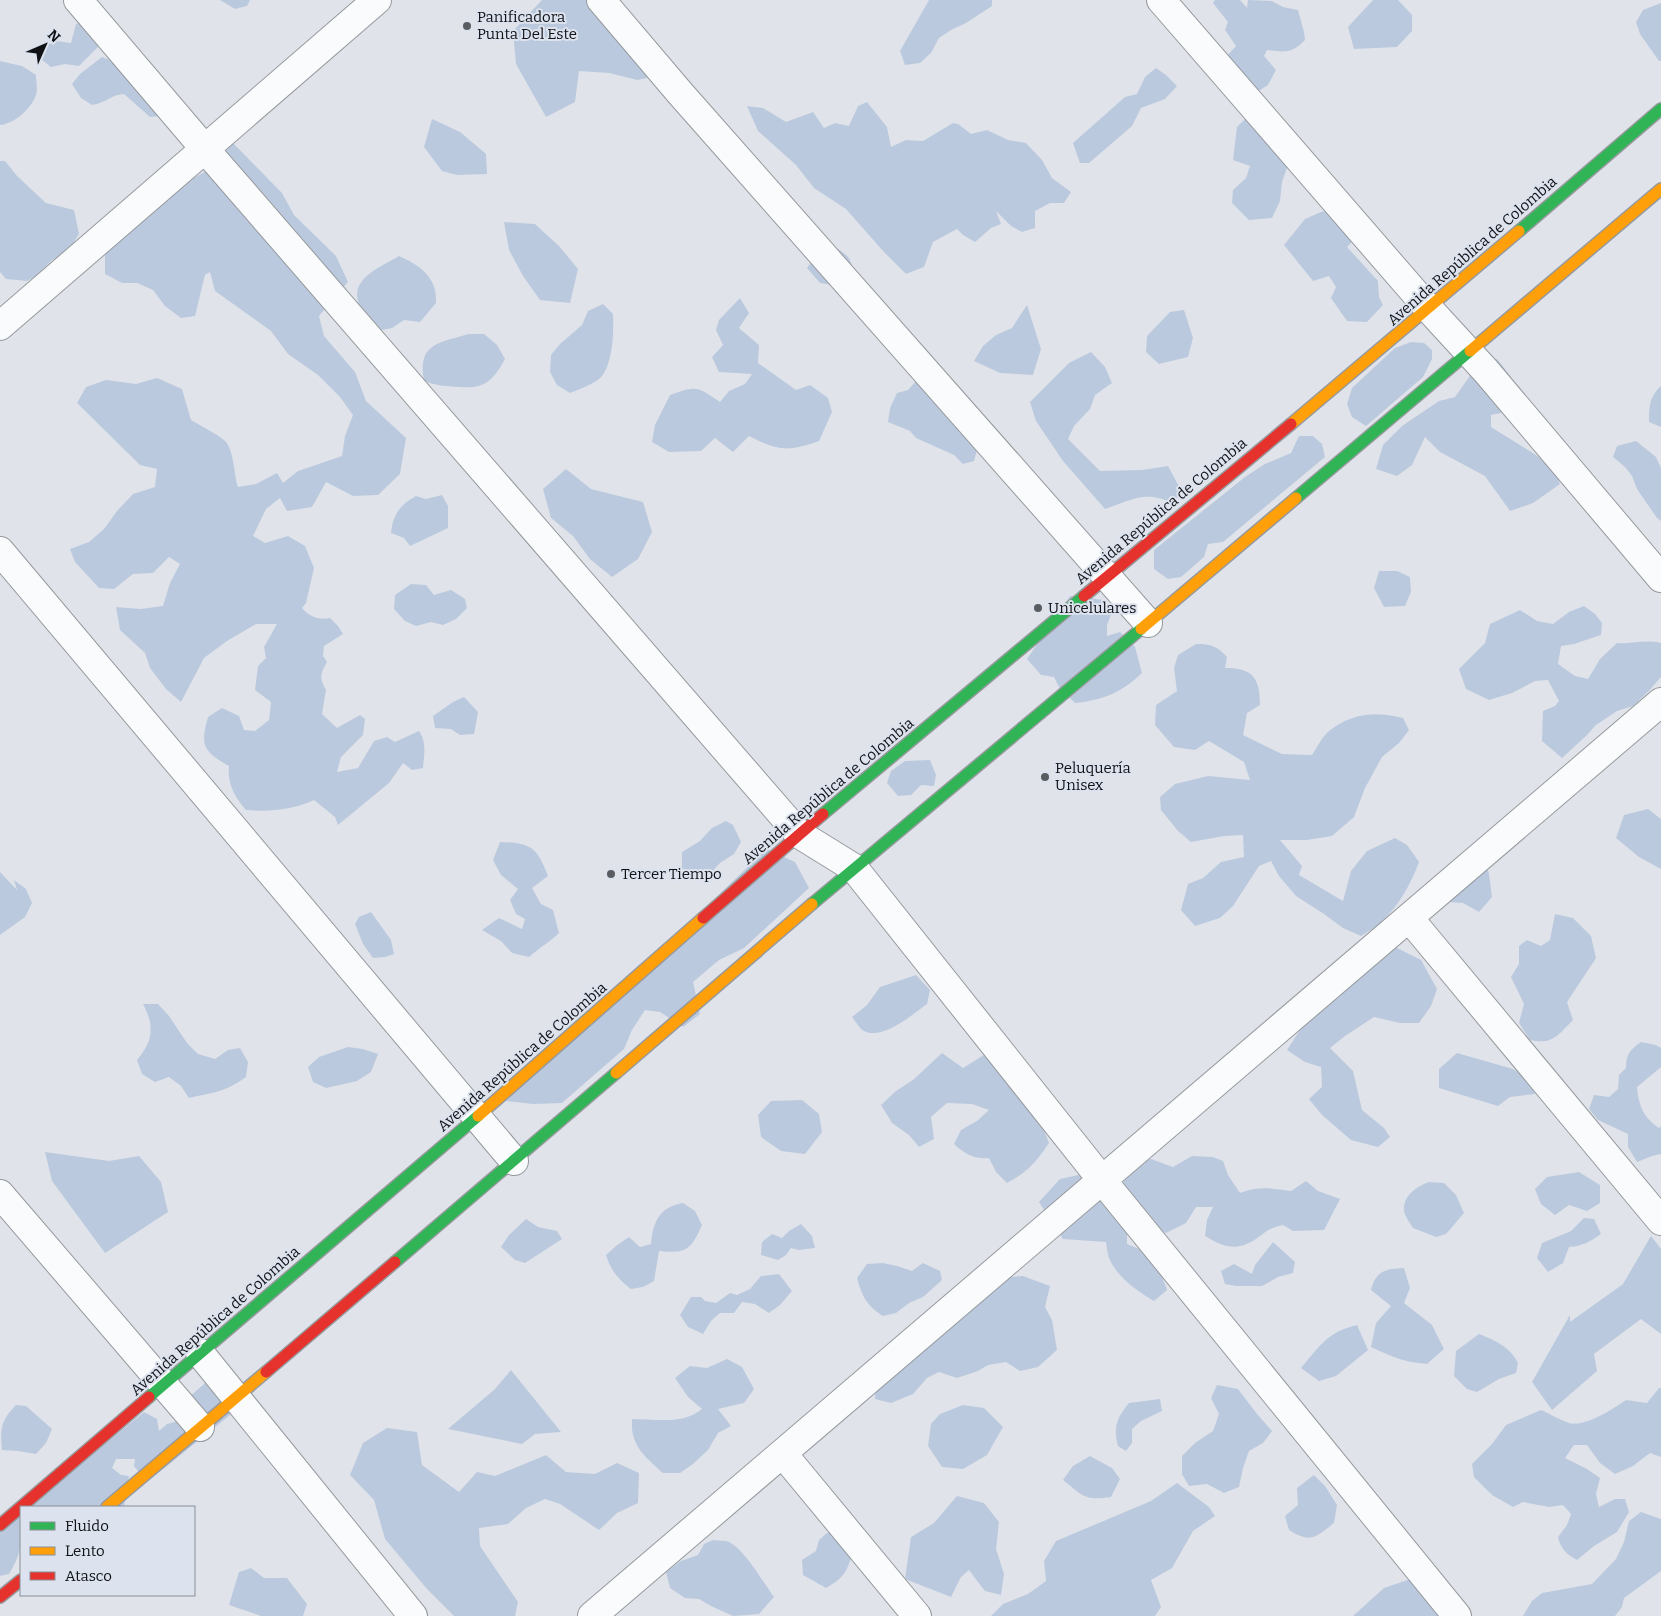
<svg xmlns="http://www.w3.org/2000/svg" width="1661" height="1616" viewBox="0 0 1661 1616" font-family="Bitter,serif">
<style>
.green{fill:#bbc9de}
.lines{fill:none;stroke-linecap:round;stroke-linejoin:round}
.street-casing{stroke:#96999d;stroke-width:30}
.fast-casing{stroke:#96999d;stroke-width:14}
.slow-casing{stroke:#96999d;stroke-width:14}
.jam-casing{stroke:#96999d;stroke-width:14}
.street{stroke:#fafbfc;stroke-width:28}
.fast{stroke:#30b455;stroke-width:11}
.slow{stroke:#ff9f0a;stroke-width:11}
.jam{stroke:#e5322d;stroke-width:11}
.poi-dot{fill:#595c60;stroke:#dce3ee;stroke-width:2}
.labels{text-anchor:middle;stroke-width:4;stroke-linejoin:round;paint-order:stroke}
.poi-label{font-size:15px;fill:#101216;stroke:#dce3ee;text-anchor:start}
.street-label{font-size:15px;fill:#101216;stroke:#dce3ee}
</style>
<rect width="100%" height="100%" fill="#e0e4ea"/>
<g class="green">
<polygon points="220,0 250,0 247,6 235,9"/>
<polygon points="542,0 601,0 658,76 637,80 609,73 579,71 575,102 546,117 516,64 513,31"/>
<polygon points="929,0 992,0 992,6 966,23 951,30 939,38 931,53 920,63 905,65 900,51"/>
<path d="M1215,0H1240L1247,8L1248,0L1272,1L1283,7L1298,10L1304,32L1305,40C1292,54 1284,52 1267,50L1264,56L1276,70L1268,85L1254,94L1225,58L1236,46L1225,30L1228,22L1213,3Z"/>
<polygon points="1373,0 1398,0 1412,15 1412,31 1397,47 1354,49 1348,27"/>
<polygon points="1661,3 1661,61 1659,61 1640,34 1636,22 1643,10"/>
<polygon points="85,21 103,42 79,66 65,64 51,67 42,60 47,45 57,41 71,43 76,24"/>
<path d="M102,57L115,62L161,116L150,117L124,94C110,95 106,103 92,105L81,98L72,84L80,74Z"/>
<path d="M0,61L22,66L36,75C36,81 38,89 36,95C31,109 14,124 0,125Z"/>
<polygon points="1156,68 1166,75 1177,86 1165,99 1141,108 1132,126 1089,163 1080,163 1073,143 1125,97 1137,94 1145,77"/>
<polygon points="867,102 887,127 891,147 906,140 923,141 953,123 958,124 971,134 987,130 1008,140 1026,143 1042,160 1052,178 1071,192 1064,203 1050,203 1035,211 1035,228 1022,232 1011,226 996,211 1001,224 991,228 975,242 963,235 957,229 933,242 924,267 906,274 883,251 846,209 814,188 796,165 758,131 747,106 763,108 786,122 813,112 824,128 835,123 849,126 858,106"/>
<polygon points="1251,113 1271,116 1288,125 1293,150 1282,182 1280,201 1272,218 1249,220 1232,203 1233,190 1246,178 1250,166 1233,160 1237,127"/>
<polygon points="432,119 460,132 486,154 487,174 457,175 442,171 424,147"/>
<path d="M232,142L282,193L294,215L336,256L348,282L319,316L324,336L355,372L366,401L406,438L400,474L378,495L353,496L326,482L312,507L287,511L280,498L266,509L253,536L265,543L288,536L305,546L314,568L306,603L302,608C310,617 318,620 330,618L338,626L343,634L324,646L323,656L327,662C320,675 319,677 326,690L322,714L337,728L360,715L365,719L363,735L341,757L337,772L358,768L374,741L387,737L395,742L419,731C427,742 424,756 423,768L412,770L403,763L389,783L338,825L335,817L314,800C292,810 270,812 246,810C235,797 227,784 229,766C203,752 200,745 208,717L222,708L239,716L244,730L255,731L269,720L271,702L255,690L258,666L266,658L264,647L277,624H256L227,641L204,658L181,702L166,689L150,668L145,653L120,630L116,607L141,609L163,606L170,583L180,564L169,557L153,573L133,574L114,589L99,588L75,562L70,549L89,542L104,529L117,511L133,494L155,487L157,469L140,465L77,403L86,387L106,380L136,384L157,378L182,389L191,420C202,427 216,433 225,441C234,449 234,476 238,487L256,484L277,473L283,483L298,471L342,456L345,436L353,415L340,397L318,375L288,354L271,331L215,291L210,272L205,275L195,316L181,318L165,306L153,290L137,283H122L105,274V253L190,180L208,170L211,174Z"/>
<polygon points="0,161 5,161 17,176 46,203 74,210 79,234 69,250 51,261 36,276 27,281 6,279 0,272"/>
<polygon points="1336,208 1360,233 1347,247 1378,281 1379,297 1383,305 1367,322 1347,321 1331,298 1336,287 1329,276 1313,281 1284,245 1305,219 1321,212"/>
<polygon points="504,222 535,224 559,246 578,269 570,303 540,300 523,276 509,250"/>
<path d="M832,246C848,254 853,259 853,277L838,286L820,283L807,268L815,256Z"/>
<path d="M399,256C413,262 429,271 434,287C436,292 436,298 436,303L420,322L404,320L392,328L377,331C371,324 365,316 361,308C346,280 379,268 399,256Z"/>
<path d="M740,298L749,313L739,328L759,345L758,363L796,390L810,385L828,398L832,412L819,441C788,452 778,451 749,436L733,452L715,438L701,451L669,452L652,442L655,425L670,395C698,385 697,387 720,402L729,391L745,384L752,374L719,372L712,357L723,345L716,330L719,320Z"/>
<path d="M603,304L613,314C614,330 613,368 599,379C591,385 580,389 570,393L557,385L550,372L551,355L560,344L582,325L588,311Z"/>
<polygon points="1027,305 1041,349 1033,375 1000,373 974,361 983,346 996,335 1012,328"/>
<polygon points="1184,310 1193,338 1188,357 1159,364 1146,352 1147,336 1170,312"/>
<path d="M469,334H484L497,345L505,359C493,381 485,389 459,387C443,386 439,386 424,381C417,343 439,343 469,334Z"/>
<polygon points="1411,342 1424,343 1432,350 1432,359 1423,377 1366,426 1352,417 1347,404 1352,388 1395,348"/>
<path d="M1091,352L1105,367L1112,383L1095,395L1090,409L1074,426L1068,439L1100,471L1142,470L1168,466L1182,492L1173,502C1167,501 1160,498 1153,497C1137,495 1120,504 1105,509L1063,461L1036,421L1030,402L1069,363Z"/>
<path d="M1497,359C1514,380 1520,385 1510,411L1491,415V427L1552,465L1560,484L1533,503L1510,511L1485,476L1440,452L1425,437L1412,465L1397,476L1376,469L1383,445L1402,426L1439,401L1455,397L1481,360Z"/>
<polygon points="916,381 940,406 954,425 967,436 977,450 974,461 963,464 954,455 916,438 910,431 888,422 890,408 897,393 908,390"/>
<path d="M1661,386V427L1649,422C1649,407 1649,397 1661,386Z"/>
<polygon points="1299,436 1313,436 1322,444 1325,457 1223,542 1208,544 1204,557 1181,577 1168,579 1154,569 1154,550 1245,477 1265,464 1291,453"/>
<polygon points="1636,441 1656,457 1661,468 1661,521 1657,518 1637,489 1632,476 1625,467 1613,457 1617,446"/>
<polygon points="566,469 591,489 643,502 652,532 638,559 612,577 590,559 573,536 551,518 543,489"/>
<path d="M442,495L448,506V528L410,546L404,538L391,533C393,514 400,505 416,496L426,499Z"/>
<polygon points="1379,571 1397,571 1410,577 1411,592 1405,606 1384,607 1374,588"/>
<polygon points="411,584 426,585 434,595 451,590 465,599 467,608 456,619 443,625 431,622 416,626 405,621 394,609 395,595"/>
<path d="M1070,596L1104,600L1112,612L1107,625V636L1120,632L1135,647L1142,673C1121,693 1103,700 1075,703L1059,687L1054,677L1041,675L1027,659Z"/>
<path d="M1584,606L1595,614L1602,623L1601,635L1574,644L1561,646L1558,664L1575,676L1588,679L1600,659L1617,643C1632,644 1647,639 1661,643V677L1648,692L1633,706L1617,711L1596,725L1586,736L1562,758L1542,741L1543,711L1555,706L1559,701L1548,680L1535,681L1512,693L1489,700L1466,689L1459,669L1485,643L1490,624L1520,610L1537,621L1553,624L1569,612Z"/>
<path d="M1196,644C1211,644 1217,646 1227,657L1225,668C1253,668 1260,678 1260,705L1247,713L1243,735L1282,754L1312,755C1317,748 1321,738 1328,732C1351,713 1375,711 1403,718L1409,730L1399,743L1382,757L1365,788L1354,817L1332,836L1307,840H1280L1302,866L1299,875L1343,901L1351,871L1367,851L1395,838L1407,845L1419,862C1411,884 1398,907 1381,922C1375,928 1367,932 1361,936L1343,928L1324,914L1296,896L1279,876L1271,861L1259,866L1233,906L1220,918L1195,926L1181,910L1188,884L1203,878L1221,862L1244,857L1243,835L1224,836L1191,842L1178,831L1161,810L1160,797L1175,784L1208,776L1250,780L1244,762L1209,741L1195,750L1174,747L1155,725L1156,705L1177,691L1174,668L1178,655Z"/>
<polygon points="464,697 478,712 474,734 460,735 451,729 435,728 433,716 453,702"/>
<polygon points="930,760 936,775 934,786 921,785 911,795 898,796 887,783 891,771 905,761"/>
<polygon points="1648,809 1661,819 1661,869 1639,857 1616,838 1624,815"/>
<polygon points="726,821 733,825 741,842 734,854 720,863 709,875 698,881 682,868 682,852 700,841 712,828"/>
<path d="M500,842C531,843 537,847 548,876L532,888L541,904L553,910L559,933C550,942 539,948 529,957L512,953L501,941L482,930L499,918L522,929L525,919L516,914L510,900L518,889L501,875L493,860Z"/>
<polygon points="766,849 795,862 809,888 744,948 719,960 693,982 700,1014 683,1027 660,1012 645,1010 632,1030 624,1049 562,1103 533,1104 506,1101"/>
<polygon points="1486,865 1489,874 1492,897 1479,912 1463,903 1449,902 1445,876"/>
<polygon points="0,872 17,890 14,880 26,889 32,903 25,917 0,935"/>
<polygon points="371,912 391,940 394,954 385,957 373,958 363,944 355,924 359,917"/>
<path d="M1555,914L1573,918L1591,936L1596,958L1567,1002L1573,1020C1558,1035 1553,1045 1530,1040L1519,1023L1524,1004L1511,977L1519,964V946L1527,940L1541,946L1550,940Z"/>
<polygon points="1395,947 1421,960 1437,989 1431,1006 1419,1023 1400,1023 1374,1017 1345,1036 1330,1048 1353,1071 1362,1110 1384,1128 1390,1137 1378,1147 1351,1140 1322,1115 1309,1099 1322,1087 1321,1067 1305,1062 1287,1050 1312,1012 1340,997 1348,984"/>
<path d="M916,975L930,990L927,1004C913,1014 879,1044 861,1029C858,1026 855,1020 852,1017L867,1005L880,987Z"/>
<path d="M143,1004H158L169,1016L187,1043L198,1054L215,1059L228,1050L240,1048L248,1062L246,1077C224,1093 214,1092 189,1098L181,1086L169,1077L155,1082L142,1074L137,1060C153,1041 155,1026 143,1004Z"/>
<path d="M1641,1042L1656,1045L1661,1048V1067L1637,1087C1639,1106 1643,1117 1659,1128L1661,1126V1154L1652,1156L1637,1162L1628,1147V1134L1598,1120L1589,1109L1594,1095L1609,1097L1618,1089L1619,1075L1626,1068C1626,1054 1630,1050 1641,1042Z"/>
<polygon points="348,1047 363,1049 378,1054 371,1072 357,1081 326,1088 313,1082 308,1067 319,1057"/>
<path d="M942,1053L963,1068L984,1055L1015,1056L1049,1143C1036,1162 1028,1172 1007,1183L996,1172L989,1158C976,1160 963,1153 954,1144L961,1130L977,1121L989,1110L972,1104L947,1103L931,1117L934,1139L919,1147L909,1135L892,1123L881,1105L896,1091L913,1080Z"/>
<polygon points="1457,1053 1513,1069 1530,1080 1535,1094 1510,1097 1498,1106 1439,1088 1439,1069"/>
<polygon points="802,1100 819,1114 822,1132 805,1154 781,1151 761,1137 758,1115 771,1101"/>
<polygon points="45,1152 109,1161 139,1156 161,1182 168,1212 105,1253 52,1181"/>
<path d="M1192,1156L1213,1157L1223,1161L1228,1175L1240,1193C1258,1186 1271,1188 1291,1191L1306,1181L1318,1191L1340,1199L1324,1230L1293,1231L1283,1225C1269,1228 1267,1231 1256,1239C1236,1252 1223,1247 1205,1236L1207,1220L1213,1207H1196L1186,1223L1166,1233L1141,1221L1122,1188L1128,1165L1151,1159L1173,1167Z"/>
<path d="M1101,1170L1131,1229L1127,1233V1244L1154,1255L1167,1290L1154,1301C1137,1291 1117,1277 1109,1258C1107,1253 1107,1247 1106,1242L1063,1239L1039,1202L1060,1179Z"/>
<polygon points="1579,1172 1600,1185 1600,1203 1587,1211 1569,1205 1555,1215 1541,1204 1535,1189 1547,1177"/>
<path d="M1429,1182L1444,1183L1456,1195L1464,1213L1446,1234L1436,1237L1413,1228C1410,1223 1404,1215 1404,1210C1403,1195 1418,1186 1429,1182Z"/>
<path d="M683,1203L695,1211L702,1225C691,1250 686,1254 659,1251L654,1281L643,1287L631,1289C618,1279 611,1271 606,1255L616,1246L629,1237L640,1247L651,1244C653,1222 659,1207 683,1203Z"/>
<path d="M1584,1218L1594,1219L1601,1234C1590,1242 1582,1246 1569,1247L1563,1263L1548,1272L1537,1258L1542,1243L1571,1231Z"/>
<polygon points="526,1219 538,1227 557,1231 562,1239 525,1263 515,1260 501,1247 509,1235"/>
<polygon points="801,1224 812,1236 815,1248 799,1250 791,1248 786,1255 778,1260 761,1255 762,1242 772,1234 782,1238 789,1231"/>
<polygon points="1651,1236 1661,1249 1661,1334 1641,1319 1594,1354 1597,1371 1552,1410 1532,1382 1570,1315 1570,1322 1623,1284"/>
<polygon points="1273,1242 1295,1262 1293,1273 1278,1277 1262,1286 1236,1286 1225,1284 1221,1271 1234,1264 1252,1274 1255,1265"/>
<path d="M883,1263L897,1266L912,1271L923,1263L940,1271L942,1280L923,1297L909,1303L896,1313L883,1316C866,1305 862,1296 857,1278L867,1264Z"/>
<path d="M1404,1268L1410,1288L1404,1303L1432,1325L1444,1349L1427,1364C1404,1362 1392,1357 1371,1347L1376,1323L1391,1306L1371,1290C1376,1270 1386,1269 1404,1268Z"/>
<polygon points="984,1273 1010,1277 1023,1276 1050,1286 1045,1307 1052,1320 1057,1350 1038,1367 1020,1371 1006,1362 988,1365 978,1371 957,1378 939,1372 927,1378 913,1394 891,1403 875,1399 876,1384"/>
<polygon points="779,1274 792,1291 780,1305 769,1313 755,1304 742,1302 734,1313 720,1313 711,1321 703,1334 688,1327 680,1315 691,1297 701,1297 705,1301 716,1303 730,1293 737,1295 750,1289 761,1276"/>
<path d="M1357,1325L1368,1350L1336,1376L1319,1381L1301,1368C1320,1346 1327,1332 1357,1325Z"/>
<path d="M1479,1334C1496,1341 1509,1346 1518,1363L1516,1373L1499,1379L1477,1392L1467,1389L1454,1376L1456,1351Z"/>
<path d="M727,1359L742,1367L754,1389L744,1403L718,1409L731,1426L718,1433L708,1450L693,1464L680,1473H663C644,1456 630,1445 632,1419C655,1419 683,1425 702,1409L688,1397L675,1378L690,1366L707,1368Z"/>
<polygon points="511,1370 561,1432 535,1434 522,1444 448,1429 495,1389"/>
<polygon points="211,1378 235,1411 147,1482 134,1466 135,1459 116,1459 112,1468 121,1475 129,1476 124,1507 26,1507 144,1412 157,1419 159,1431 167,1424 182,1420 188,1398"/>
<polygon points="1217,1385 1238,1389 1257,1414 1272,1431 1263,1443 1249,1451 1243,1468 1239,1487 1224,1493 1207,1484 1189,1486 1182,1474 1182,1456 1195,1443 1213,1431 1219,1414 1211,1398"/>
<path d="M1659,1388H1661V1457L1650,1453L1633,1466L1615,1474L1600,1463L1587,1445H1574L1565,1458L1587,1469L1600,1478L1596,1494L1599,1507L1615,1499H1625L1629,1512L1617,1532L1594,1546L1577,1560C1567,1555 1560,1548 1558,1537L1567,1525L1571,1514L1563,1505L1549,1507L1523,1502L1513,1507L1492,1495L1474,1477L1472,1464L1492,1444L1506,1425L1541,1410C1550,1414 1560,1420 1569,1423C1586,1427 1613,1409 1626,1400L1647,1403Z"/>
<path d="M1160,1399L1162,1411L1141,1421L1132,1429V1443L1126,1451L1118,1446C1113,1426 1117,1418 1129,1403Z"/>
<path d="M16,1405L26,1406L52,1429L46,1443L36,1454L18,1451L2,1450C0,1427 1,1421 16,1405Z"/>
<polygon points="963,1405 984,1408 1003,1427 987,1455 963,1469 942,1467 928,1446 931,1424 940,1414"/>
<polygon points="387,1428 417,1432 422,1465 459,1492 477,1472 495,1476 546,1455 566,1472 595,1474 617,1463 639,1473 638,1503 617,1513 599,1530 560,1504 545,1499 526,1508 508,1524 479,1528 480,1546 518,1602 515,1616 454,1616 427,1589 385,1539 374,1500 350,1475 363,1443"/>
<path d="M1090,1456L1112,1468L1120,1479L1111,1497C1085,1501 1083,1496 1063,1480L1073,1466Z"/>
<path d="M1314,1475L1325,1486L1337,1505L1334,1523C1316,1537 1311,1544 1289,1530L1285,1516L1298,1505L1297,1488Z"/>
<polygon points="1177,1483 1209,1507 1215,1516 1193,1531 1172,1568 1151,1580 1161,1607 1155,1616 991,1616 1003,1604 1028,1594 1046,1581 1044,1561 1056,1541 1151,1501"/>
<polygon points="957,1496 984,1503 999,1522 996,1549 1004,1574 1001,1595 985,1591 969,1570 961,1577 951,1597 905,1579 911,1537 934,1523"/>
<path d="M21,1511C21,1539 24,1550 9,1574L0,1576V1518Z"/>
<polygon points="1641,1512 1661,1519 1661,1571 1624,1598 1622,1607 1615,1616 1523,1616 1532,1601 1542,1593 1592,1584 1616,1559 1624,1542 1629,1521"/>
<path d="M827,1533H837L853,1552C846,1573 845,1577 826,1588L803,1575L802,1560L816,1551L819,1540Z"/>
<path d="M713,1540C718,1541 725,1540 729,1542C745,1550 763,1582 774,1597L759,1614L733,1616L711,1606L699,1599L685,1598L670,1588L666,1572L681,1561L698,1555L704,1544Z"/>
<polygon points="251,1568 264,1578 287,1578 307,1604 303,1616 261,1616 229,1605 239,1572"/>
<polygon points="1422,1575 1459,1616 1353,1616 1384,1588"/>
</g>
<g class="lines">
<g class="street-casing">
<g id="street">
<polyline points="78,0 204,148 799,834 854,868 1102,1180 1457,1616"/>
<polyline points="601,0 680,93 1148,623"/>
<polyline points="1161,0 1429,309 1486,371 1661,578"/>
<polyline points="0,326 377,0"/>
<polyline points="0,551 514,1161"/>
<polyline points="1409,918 1661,1221"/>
<polyline points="0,1194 200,1427"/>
<polyline points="200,1353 413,1616"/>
<polyline points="783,1454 917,1616"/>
<polyline points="592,1616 1661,702"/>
</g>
</g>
<g class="fast-casing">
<g id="fast">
<polyline points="1519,231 1661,109"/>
<polyline points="1296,498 1470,351"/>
<polyline points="823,814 1084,596"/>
<polyline points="812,904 1141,629"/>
<polyline points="395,1262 616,1073"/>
<polyline points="149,1397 478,1116"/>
</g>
</g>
<g class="slow-casing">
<g id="slow">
<polyline points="1470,351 1661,189"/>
<polyline points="1291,424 1519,231"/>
<polyline points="1141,629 1296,498"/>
<polyline points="616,1073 812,904"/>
<polyline points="478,1116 703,918"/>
<polyline points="107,1507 266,1372"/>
</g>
</g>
<g class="jam-casing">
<g id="jam">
<polyline points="1084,596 1291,424"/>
<polyline points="703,918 823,814"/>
<polyline points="266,1372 395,1262"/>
<polyline points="0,1525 149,1397"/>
<polyline points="0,1597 21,1580"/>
</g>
</g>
<use href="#street" class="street"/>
<use href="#fast" class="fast"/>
<use href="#slow" class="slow"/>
<use href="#jam" class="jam"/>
</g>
<g class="poi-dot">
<circle cx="467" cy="26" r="5"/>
<circle cx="1038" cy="608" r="5"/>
<circle cx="1045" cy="777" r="5"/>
<circle cx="611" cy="874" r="5"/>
</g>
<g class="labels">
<g class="poi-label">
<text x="477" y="22">Panificadora<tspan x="477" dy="17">Punta Del Este</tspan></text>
<text x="1048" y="613">Unicelulares</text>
<text x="1055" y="773">Peluquería<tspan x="1055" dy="17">Unisex</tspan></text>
<text x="621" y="879">Tercer Tiempo</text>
</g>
<g class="street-label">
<text transform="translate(1472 251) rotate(-41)" y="5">Avenida República de Colombia</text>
<text transform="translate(1161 511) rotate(-40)" y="5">Avenida República de Colombia</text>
<text transform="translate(828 791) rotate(-40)" y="5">Avenida República de Colombia</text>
<text transform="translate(522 1057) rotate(-41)" y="5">Avenida República de Colombia</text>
<text transform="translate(215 1321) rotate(-41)" y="5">Avenida República de Colombia</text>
</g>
</g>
<rect x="20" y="1506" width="175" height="90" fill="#dce3ee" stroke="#8a8f98"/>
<rect x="30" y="1522" width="25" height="8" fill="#30b455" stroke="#8a8f98"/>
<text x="65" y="1531" font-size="15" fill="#101216">Fluido</text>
<rect x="30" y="1547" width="25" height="8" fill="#ff9f0a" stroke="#8a8f98"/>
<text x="65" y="1556" font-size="15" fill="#101216">Lento</text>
<rect x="30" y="1572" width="25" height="8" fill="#e5322d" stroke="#8a8f98"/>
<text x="65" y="1581" font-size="15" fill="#101216">Atasco</text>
<g transform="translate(45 45) rotate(45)" stroke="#dce3ee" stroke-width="4" paint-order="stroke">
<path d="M0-4L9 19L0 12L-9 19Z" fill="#101216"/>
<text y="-8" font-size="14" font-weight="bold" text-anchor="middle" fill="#101216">N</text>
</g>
</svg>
